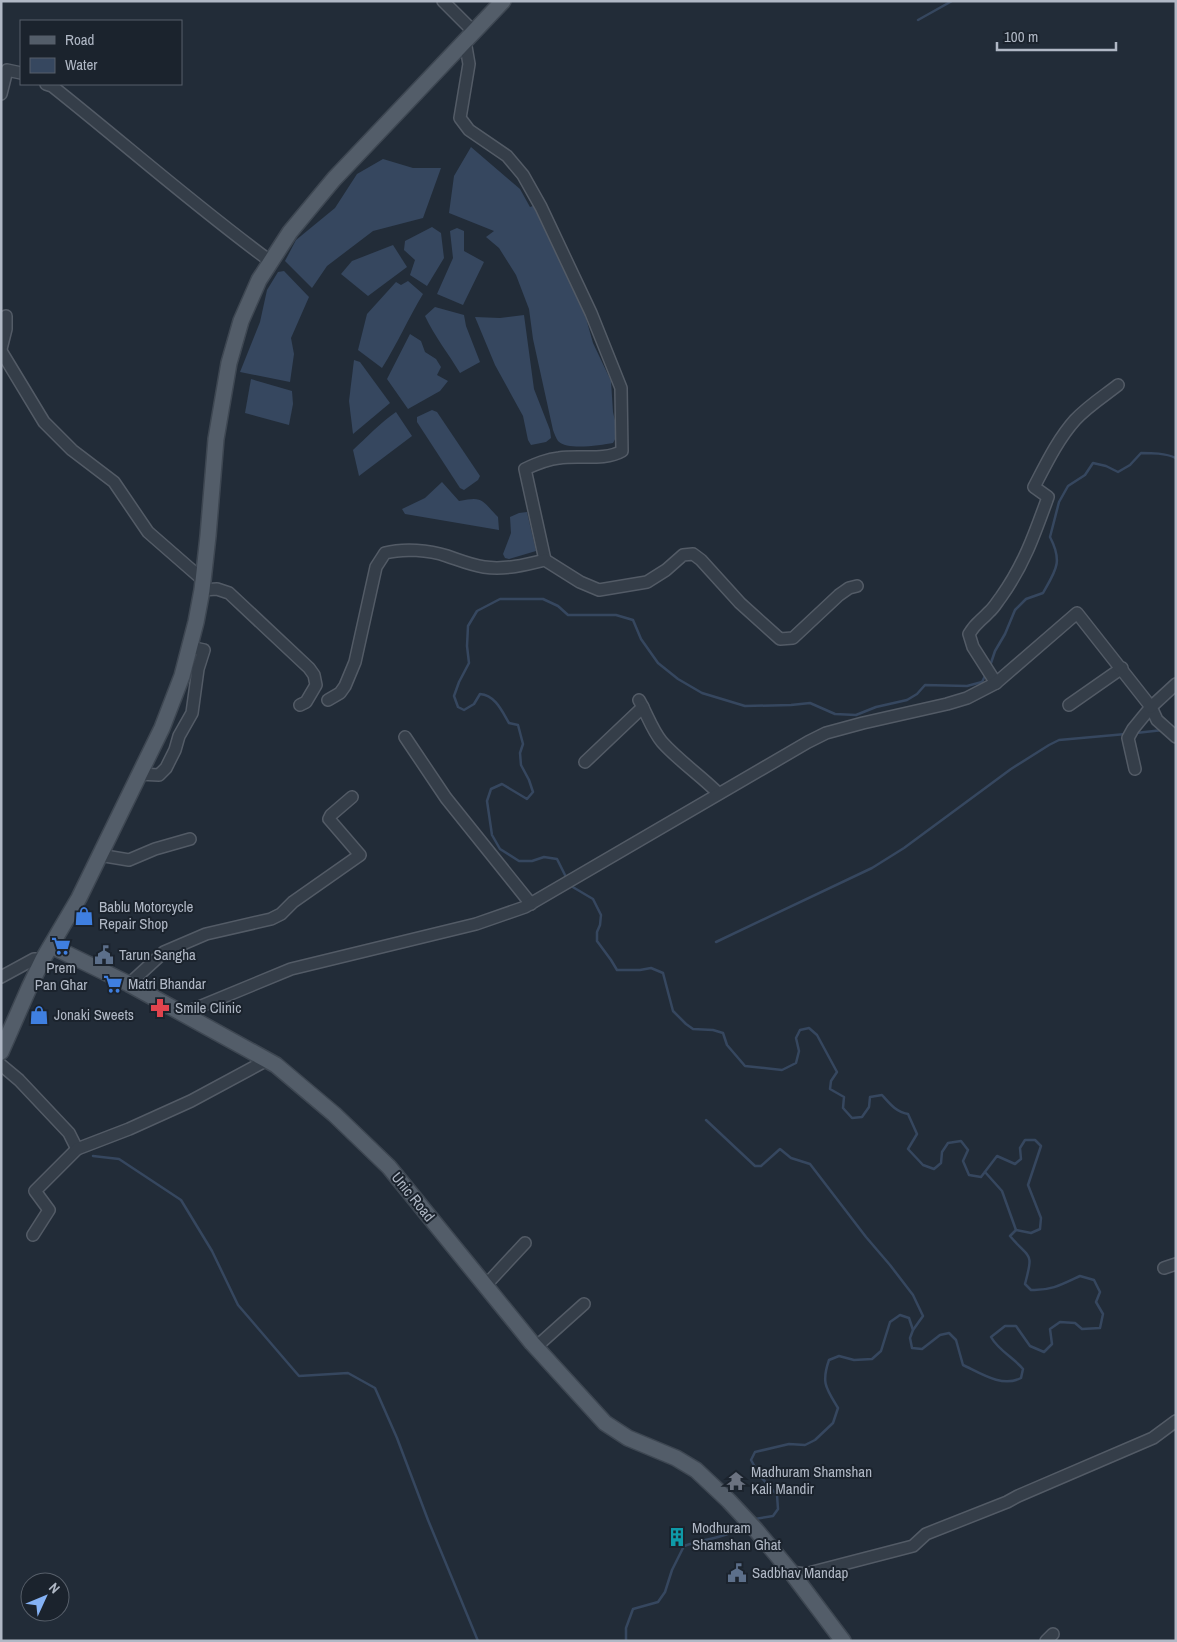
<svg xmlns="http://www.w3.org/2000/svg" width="1177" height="1642" viewBox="0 0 1177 1642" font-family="'Archivo Narrow',sans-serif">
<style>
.water{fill:#36475f}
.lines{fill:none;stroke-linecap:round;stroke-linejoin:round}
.stream{stroke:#36475f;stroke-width:2.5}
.minor-casing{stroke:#535b66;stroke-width:14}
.major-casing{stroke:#3e4752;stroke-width:18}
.minor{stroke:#353e49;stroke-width:11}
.major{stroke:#535d69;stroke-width:15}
.labels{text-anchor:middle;stroke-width:4;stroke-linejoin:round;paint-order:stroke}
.poi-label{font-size:15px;fill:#b0b8c5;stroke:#1b232d;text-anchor:start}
.street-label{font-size:15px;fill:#b0b8c5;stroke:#1b232d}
</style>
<rect width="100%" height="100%" fill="#222c38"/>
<g class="water">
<path d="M471,147L520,189L530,207L536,205L558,257L582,304L593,343L611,381L613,412L618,434L613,443C600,445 568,451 558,441C556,438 554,433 553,430L533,339L529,309L516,275L499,248L486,237L494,231L449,213L454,176Z"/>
<polygon points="383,159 413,168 441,168 423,218 373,231 327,266 312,288 285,261 296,240 335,208 357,174"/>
<polygon points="432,227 441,233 444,258 427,286 410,275 415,260 404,250 405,241"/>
<polygon points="457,228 464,231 464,251 484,262 463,305 437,294 453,258 450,231"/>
<polygon points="393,245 407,267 368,296 341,274 352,261"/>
<polygon points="284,271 309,297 291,338 294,354 290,382 240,372 260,322 267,290 278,272"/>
<path d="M408,281L423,294C408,319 397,344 382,368L358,350L367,314L396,282L401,285Z"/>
<path d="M435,307L464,315L466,326L480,362L460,373C448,353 435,337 425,316Z"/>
<polygon points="524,315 534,389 550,430 551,438 546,442 531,445 528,440 523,416 495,365 475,317 500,318"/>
<polygon points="410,334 421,341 425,352 436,359 441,367 437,375 448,381 440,391 408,409 387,379"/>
<polygon points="354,360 360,362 390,403 353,434 349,401"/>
<polygon points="251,379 292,391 293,404 289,425 245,413"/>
<polygon points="432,410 437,412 480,476 478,480 464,490 460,488 417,422 417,417"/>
<path d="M396,412L412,436L359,476L353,450C367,437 380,423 396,412Z"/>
<path d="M442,482L459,501C484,496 481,500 498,517L499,530L405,514L402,509L425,498Z"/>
<polygon points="527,512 536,551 509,559 505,558 503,554 511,533 510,517 519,513"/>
</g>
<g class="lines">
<g class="stream">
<polyline points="918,20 952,1"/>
<path d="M990,666L995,651L1005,634L1015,610L1026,599L1043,593C1056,570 1063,562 1050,537L1059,502L1068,486L1085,475L1093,463L1106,466L1118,472L1130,465L1141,453C1152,453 1165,453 1176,458"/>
<polyline points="1136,733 1163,730"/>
<path d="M567,879L557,859L544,857L532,861H519L500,849L492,835L487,801L491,789L502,784L527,799L533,792L529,780L521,765L520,753L523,744L518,725L509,723C502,711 495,695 480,694L474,704L464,710L458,707L454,696L459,682L469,663L467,646L468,626L477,611L500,599H543L558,606L568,615H616L633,620L641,639L658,663L678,679L702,693L745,706L791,705L810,703L835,714L856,715L876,707L907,700L917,694L925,685L967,686L982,682L986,674"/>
<path d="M571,886L593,899L601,915L600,925L597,932V941L611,960L617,970H640L651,968L663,973L673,1011L686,1024L693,1029L713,1030L723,1033L727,1045L745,1066L782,1070L796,1063L799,1051L796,1038L800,1030L809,1028L817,1035L837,1072L831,1081L830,1089L844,1097L843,1108L852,1118L862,1117L869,1107L870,1097L882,1095C890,1104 896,1112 908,1114L917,1134L908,1149L923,1165L934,1169L941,1163L942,1152L948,1143L961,1141L968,1150L963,1161L969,1175L981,1177L997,1156L1015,1164L1021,1159L1020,1148L1025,1140H1035L1041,1146L1028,1185L1041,1218L1040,1229L1031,1233L1016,1230L1010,1236C1030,1260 1034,1251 1025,1284L1031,1290C1051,1291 1063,1284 1080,1276L1094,1280L1100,1292L1096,1302L1103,1314L1100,1328L1082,1329L1075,1323L1060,1322L1050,1329L1052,1344L1044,1352L1030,1346L1016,1326H1005L991,1337C999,1351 1013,1357 1023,1369L1021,1378C1002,1388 980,1373 963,1365L956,1340L949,1333L940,1335L922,1349L912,1348L910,1338L913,1330L909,1318L900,1315L890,1322L881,1351L872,1359L854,1360L839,1356L829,1360C821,1383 826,1388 838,1408L833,1423L815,1440L805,1445L789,1444L755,1452L751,1460L760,1476L777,1495L778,1509L773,1516L755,1519"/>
<polyline points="716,942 872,868 904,848 1011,769 1049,745 1059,740 1126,734"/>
<polyline points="706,1120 755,1166 761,1166 780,1149 791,1158 810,1164 866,1237 890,1265 913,1295 923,1316 913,1330"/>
<polyline points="93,1156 119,1159 181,1200 212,1251 238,1305 299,1376 348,1373 375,1388 397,1438 428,1520 478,1641"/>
<polyline points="985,1172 1002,1191 1016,1230"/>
<path d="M626,1641V1628L633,1609L658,1602L665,1592L672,1570L684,1546C705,1538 724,1539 744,1526"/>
</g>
<g class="minor-casing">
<g id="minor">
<polyline points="443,1 474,32"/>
<path d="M465,41L469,64L460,118L469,130L507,156L523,175L541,207L591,313L621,388L622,451C605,461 579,455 559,458C547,459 536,464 525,469L545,560"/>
<path d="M46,84L52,86C125,144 195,206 270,261"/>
<polyline points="1,94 7,70 21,73"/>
<polyline points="1,349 6,329 6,316"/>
<polyline points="1,351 44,422 72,450 114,482 148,532 203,580"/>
<polyline points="202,590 217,589 229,593 309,668 314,675 316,685 306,702 300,705"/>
<path d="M996,683L973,647L969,634C976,622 980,622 989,612C994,608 997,602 1001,597C1024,565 1035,533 1048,497L1034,487C1046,464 1058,439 1075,420C1088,406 1104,396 1118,385"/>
<path d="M328,700L340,693L345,686L355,662L376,567L385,553C404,548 429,550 447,556C459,560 471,565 484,567C505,570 525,565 545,560L580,582L599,590L647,582L666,570L683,555L693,554L701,560L740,603L780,639L793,638L839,595L849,588L857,586"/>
<path d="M639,700C647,714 652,730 662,742C679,761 700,775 718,793"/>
<polyline points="1069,705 1122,668"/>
<polyline points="405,737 446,798 531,904"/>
<polyline points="585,762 643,707"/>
<polyline points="1135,769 1128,738 1133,729 1151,707 1157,720 1176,737"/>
<polyline points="138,774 159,775 166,768 175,750 179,736 192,713 198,669 204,650 190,647"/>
<polyline points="99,855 129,860 155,849 190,839"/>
<polyline points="1,977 34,959 43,959"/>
<polyline points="129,984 164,952 206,934 271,919 281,914 293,902 360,855 329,819 331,815 352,797"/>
<polyline points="182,1014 291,969 476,924 525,907 808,742 826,733 863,723 947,704 967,698 996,683 1077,613 1151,707 1176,684"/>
<polyline points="1,1065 19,1080 69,1133 77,1149"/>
<polyline points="33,1235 49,1210 35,1191 77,1149 129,1129 191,1101 267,1060"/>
<polyline points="1164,1268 1176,1264"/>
<polyline points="485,1286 525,1243"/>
<polyline points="536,1347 584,1304"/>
<polyline points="791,1572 805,1574 913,1546 926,1534 1007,1502 1018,1496 1153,1438 1176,1421"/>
<polyline points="1046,1641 1053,1634"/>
</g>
</g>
<g class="major-casing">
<g id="major">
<polyline points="51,946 129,984 276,1065 334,1114 389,1167 532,1343 605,1423 628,1438 676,1458 696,1470 729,1501 756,1530 791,1572 843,1641"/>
<polyline points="1,1052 29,988 43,959 79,898 162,728 182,676 196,622 202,590 208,536 216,439 229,363 241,321 259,280 290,232 334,179 503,1"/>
</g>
</g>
<use href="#minor" class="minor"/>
<use href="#major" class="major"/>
</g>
<defs>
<g id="shop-bare" transform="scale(1.5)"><path d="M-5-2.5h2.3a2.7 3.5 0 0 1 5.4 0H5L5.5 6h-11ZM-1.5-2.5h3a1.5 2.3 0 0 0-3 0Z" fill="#3f7fe0" stroke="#1b232d" stroke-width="2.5" paint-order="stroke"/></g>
<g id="supermarket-bare" transform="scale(1.5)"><path d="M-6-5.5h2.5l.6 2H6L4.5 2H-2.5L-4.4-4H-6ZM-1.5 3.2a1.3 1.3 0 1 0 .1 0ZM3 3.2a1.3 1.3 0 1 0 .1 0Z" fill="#3f7fe0" stroke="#1b232d" stroke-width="2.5" paint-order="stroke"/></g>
<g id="civic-bare" transform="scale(1.5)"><path d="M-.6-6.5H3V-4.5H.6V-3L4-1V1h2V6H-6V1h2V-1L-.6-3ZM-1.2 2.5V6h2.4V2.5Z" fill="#5c6f8a" stroke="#1b232d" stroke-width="2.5" paint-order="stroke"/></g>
<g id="pharmacy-bare" transform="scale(1.5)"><path d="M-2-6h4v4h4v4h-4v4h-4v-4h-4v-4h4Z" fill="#e0444e" stroke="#1b232d" stroke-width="2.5" paint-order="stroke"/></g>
<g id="temple-bare" transform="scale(1.5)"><path d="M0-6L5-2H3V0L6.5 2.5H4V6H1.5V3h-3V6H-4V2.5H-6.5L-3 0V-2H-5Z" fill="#6b7280" stroke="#1b232d" stroke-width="2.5" paint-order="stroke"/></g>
<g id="building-bare" transform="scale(1.5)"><path d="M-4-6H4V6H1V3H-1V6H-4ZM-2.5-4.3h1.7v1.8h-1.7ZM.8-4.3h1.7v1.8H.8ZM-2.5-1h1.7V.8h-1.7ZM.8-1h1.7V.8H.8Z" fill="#0f9aa8" stroke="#1b232d" stroke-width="2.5" paint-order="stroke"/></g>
</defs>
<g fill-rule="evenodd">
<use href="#shop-bare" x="84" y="916"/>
<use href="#supermarket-bare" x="61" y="946"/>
<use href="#civic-bare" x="104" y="955"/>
<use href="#supermarket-bare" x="113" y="984"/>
<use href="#pharmacy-bare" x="160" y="1008"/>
<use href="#shop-bare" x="39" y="1015"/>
<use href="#temple-bare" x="736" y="1481"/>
<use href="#building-bare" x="677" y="1537"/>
<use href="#civic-bare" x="737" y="1573"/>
</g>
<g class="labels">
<g class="poi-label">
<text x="99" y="912">Bablu Motorcycle<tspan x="99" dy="17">Repair Shop</tspan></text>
<text x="119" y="960">Tarun Sangha</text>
<text x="61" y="973" text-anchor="middle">Prem<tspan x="61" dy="17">Pan Ghar</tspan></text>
<text x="128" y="989">Matri Bhandar</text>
<text x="175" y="1013">Smile Clinic</text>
<text x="54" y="1020">Jonaki Sweets</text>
<text x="751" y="1477">Madhuram Shamshan<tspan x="751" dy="17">Kali Mandir</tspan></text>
<text x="692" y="1533">Modhuram<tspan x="692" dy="17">Shamshan Ghat</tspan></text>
<text x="752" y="1578">Sadbhav Mandap</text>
</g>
<g class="street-label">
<text transform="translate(413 1197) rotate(51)" y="5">Unic Road</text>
</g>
</g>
<rect width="1177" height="1642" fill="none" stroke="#b0b8c5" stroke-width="5"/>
<rect x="20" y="20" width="162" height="65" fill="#1b232d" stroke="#575f6a"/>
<rect x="30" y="36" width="25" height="8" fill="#535d69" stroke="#575f6a"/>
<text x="65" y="45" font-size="15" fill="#b0b8c5">Road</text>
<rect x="30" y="58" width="25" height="15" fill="#36475f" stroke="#575f6a"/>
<text x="65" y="70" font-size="15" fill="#b0b8c5">Water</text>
<g transform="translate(45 1597) rotate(46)"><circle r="24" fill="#1b232d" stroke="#575f6a"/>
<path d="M0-4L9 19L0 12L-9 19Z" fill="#85b2f5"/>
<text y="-8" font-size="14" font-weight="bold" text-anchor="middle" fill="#b0b8c5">N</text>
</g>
<path d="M997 42v8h119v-8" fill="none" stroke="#b0b8c5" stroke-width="2.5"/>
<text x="1004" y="42" font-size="15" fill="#b0b8c5" stroke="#1b232d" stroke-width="4" paint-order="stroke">100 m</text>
</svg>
